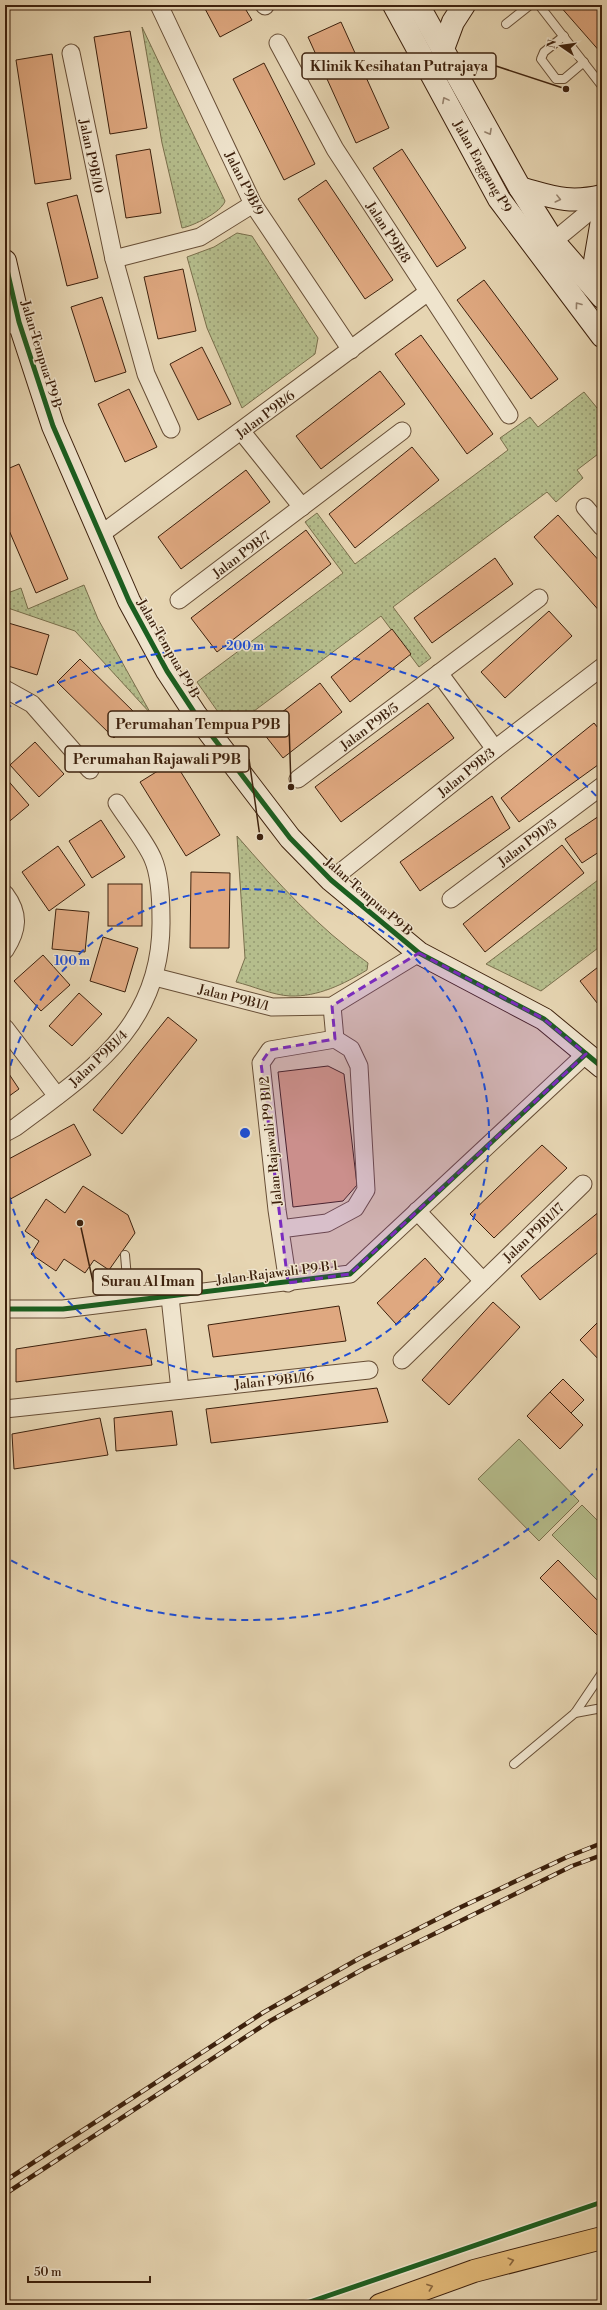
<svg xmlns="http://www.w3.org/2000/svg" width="607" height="2310" viewBox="0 0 607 2310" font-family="'Libre Bodoni',serif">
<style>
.grass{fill:#b5bd8c;stroke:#796f4c}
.park{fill:url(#park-dots);stroke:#796f4c}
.building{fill:#dfa880;stroke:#3d210d}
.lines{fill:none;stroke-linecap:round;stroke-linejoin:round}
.lane-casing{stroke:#674e36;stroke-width:10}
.street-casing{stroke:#674e36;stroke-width:19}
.secondary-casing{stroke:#3d210d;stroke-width:24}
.highway-casing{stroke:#3d210d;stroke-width:24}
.lane{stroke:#efe4cd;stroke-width:8}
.street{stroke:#efe4cd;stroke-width:17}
.secondary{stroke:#efe4cd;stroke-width:22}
.highway{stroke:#e3ba79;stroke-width:22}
.rail-casing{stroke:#3d210d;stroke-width:4.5}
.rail{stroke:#efe4cd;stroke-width:3;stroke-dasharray:9;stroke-linecap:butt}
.cycleway-casing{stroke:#efe4cd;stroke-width:8}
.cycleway{stroke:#1b5e20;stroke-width:5}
.oneway{stroke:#96826d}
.oneway2{stroke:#88663e}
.marked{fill:#7b2cbf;fill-opacity:0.2;stroke:#7b2cbf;stroke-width:3;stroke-dasharray:8 5;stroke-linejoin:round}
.ring{fill:none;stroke:#1d4ed8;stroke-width:2;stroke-dasharray:7 5}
.labels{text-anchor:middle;stroke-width:3;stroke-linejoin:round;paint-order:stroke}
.street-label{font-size:13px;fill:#3d210d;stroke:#efe4cd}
.centre{fill:#1d4ed8;stroke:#efe4cd;stroke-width:2}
.ring-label{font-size:12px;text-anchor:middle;font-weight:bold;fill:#1d4ed8;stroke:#efe4cd;stroke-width:3;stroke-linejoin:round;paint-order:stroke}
.leader{fill:none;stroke:#3d210d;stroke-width:1.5}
.callout-dot{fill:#3d210d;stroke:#efe4cd;stroke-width:1.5}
.callout{fill:#efe4cd;stroke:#3d210d;stroke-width:1.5}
.callout-label{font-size:14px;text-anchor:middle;font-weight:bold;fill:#3d210d}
</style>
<defs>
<pattern id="park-dots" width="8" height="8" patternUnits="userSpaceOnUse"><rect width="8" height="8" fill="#b5bd8c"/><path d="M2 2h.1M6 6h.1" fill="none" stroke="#949971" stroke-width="1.8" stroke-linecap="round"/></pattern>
</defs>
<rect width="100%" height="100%" fill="#e6d5b2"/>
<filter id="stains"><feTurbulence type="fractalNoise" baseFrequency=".005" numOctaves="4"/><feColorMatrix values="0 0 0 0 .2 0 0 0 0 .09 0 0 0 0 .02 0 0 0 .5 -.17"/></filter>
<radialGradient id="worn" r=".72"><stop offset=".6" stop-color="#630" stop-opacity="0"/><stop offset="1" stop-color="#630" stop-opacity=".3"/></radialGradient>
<g class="grass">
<polygon points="519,1439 579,1501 539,1541 478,1479"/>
<polygon points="582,1505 602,1525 602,1585 552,1535"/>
</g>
<g class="park">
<path d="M142,27L225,201C222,212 193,226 182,228L162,143Z"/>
<polygon points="237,233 252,236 318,338 315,354 242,408 207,328 187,257 214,247"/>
<polygon points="584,392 602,414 602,451 577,470 583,478 556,502 547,492 393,607 431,658 419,667 381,616 230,729 197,682 343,573 305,522 317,513 355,564 508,450 500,438 530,417 538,427"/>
<polygon points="84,585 98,619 151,714 75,631 5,607 5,594 21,588 28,609"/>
<path d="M237,836C277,882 318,928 368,963L367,970C344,984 318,997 290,996C272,995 253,986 236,982L245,958Z"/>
<polygon points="602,877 602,945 541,991 486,964"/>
</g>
<g class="building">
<polygon points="203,5 243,5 252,20 220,37"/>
<polygon points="559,5 602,5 602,54"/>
<polygon points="341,22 389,128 356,143 308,37"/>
<polygon points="130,31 147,128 110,134 94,37"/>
<polygon points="52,54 71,179 35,184 16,60"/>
<polygon points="264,63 315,164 284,180 233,79"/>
<polygon points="150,149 161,213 126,218 116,155"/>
<polygon points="402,149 466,248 437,267 373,168"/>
<polygon points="326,180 393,280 365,299 298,199"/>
<polygon points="77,195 98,278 67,286 47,203"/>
<polygon points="183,269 196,331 158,339 144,277"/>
<polygon points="484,280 558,379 531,399 457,300"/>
<polygon points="102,297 126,372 95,382 71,307"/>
<polygon points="421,335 493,434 467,454 395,354"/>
<polygon points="202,347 231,404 198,420 170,364"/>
<polygon points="380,371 405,404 321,469 296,436"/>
<polygon points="129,389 157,447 125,462 98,404"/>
<polygon points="412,447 439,480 355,548 329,514"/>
<polygon points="19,464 68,579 36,593 5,521 5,470"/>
<polygon points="246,470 270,502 181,569 158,537"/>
<polygon points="558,515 602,564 602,614 534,537"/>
<polygon points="306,530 331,564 217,652 191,618"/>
<polygon points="495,558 513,584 432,643 414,618"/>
<polygon points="549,611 572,636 505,698 481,672"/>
<polygon points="5,622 49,635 37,675 5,665"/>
<polygon points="392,629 411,654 350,702 331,677"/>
<polygon points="80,659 136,714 114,738 57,682"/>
<polygon points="320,683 342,712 283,758 260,729"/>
<polygon points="428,703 454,738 341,822 315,787"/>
<polygon points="594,723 602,733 602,762 519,822 501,798"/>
<polygon points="35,742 64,774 39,797 10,765"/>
<polygon points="174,761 220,835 186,856 140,782"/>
<polygon points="5,777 29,805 5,825"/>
<polygon points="492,796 510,828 420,891 400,862"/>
<polygon points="602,814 602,850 582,863 565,839"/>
<polygon points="101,820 125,857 92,878 69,841"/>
<polygon points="562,845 584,873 485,952 463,924"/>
<polygon points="58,846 85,885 49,911 22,872"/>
<polygon points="191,872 230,873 229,948 190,948"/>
<rect x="108" y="884" width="34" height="42"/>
<polygon points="56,909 89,912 85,952 52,949"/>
<polygon points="103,937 138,948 125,992 90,981"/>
<polygon points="43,955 70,985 41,1011 14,981"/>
<polygon points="602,964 602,1007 601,1008 580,981"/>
<polygon points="79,993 102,1014 72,1046 49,1026"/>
<polygon points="168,1017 197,1040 122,1134 93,1110"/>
<polygon points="328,1066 344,1074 357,1185 343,1201 293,1207 278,1072"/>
<polygon points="5,1068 19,1089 5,1099"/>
<polygon points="74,1124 91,1155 5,1202 5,1161"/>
<polygon points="542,1145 567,1168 494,1238 470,1214"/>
<polygon points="83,1186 128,1215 135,1233 109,1270 94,1260 85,1273 64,1259 56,1271 31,1254 39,1241 25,1231 46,1199 65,1213"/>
<polygon points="600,1211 602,1249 540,1300 521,1276"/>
<polygon points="425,1258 444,1279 396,1324 377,1303"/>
<polygon points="493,1302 520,1327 449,1405 422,1380"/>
<polygon points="339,1306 346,1341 213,1357 208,1325"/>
<polygon points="602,1318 602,1363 580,1340"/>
<polygon points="146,1329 152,1365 16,1382 16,1349"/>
<polygon points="563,1379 584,1400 571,1413 550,1392"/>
<polygon points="377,1388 388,1422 211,1443 206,1409"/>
<polygon points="550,1392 583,1425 560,1449 527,1416"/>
<polygon points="172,1411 177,1445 116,1451 114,1418"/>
<polygon points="100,1418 108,1455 14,1469 12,1434"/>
<polygon points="558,1560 602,1605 602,1632 598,1636 540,1578"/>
</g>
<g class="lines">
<g class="lane-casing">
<g id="lane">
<polyline points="539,5 602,86"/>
<polyline points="506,24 530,5"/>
<polyline points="564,36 544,52 541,59 556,79 564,79 584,62"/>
<polyline points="125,1255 129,1301"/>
<polyline points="575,1713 602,1708"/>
<polyline points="514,1764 575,1713 602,1673"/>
</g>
</g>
<g class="street-casing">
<g id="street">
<polyline points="159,5 253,204 351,350"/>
<polyline points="264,5 265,6"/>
<polyline points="278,43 335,149 509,415"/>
<polyline points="71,53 114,259 146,374 171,429"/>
<polyline points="544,249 602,201"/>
<polyline points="114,259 200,237 253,204"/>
<polyline points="5,326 19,322"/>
<polyline points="242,432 302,507"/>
<polyline points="585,507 602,527"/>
<polyline points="100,535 428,292"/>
<polyline points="179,600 402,431"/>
<polyline points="439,673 495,749"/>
<polyline points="5,689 32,704 90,770"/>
<polyline points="298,779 539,598"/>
<polyline points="331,880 495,749 602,667"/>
<path d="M5,894C20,914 18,930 5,950"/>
<polyline points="451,899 602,786"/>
<polyline points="155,977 272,1007 332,1006 419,953"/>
<polyline points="332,1006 335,1039"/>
<polyline points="5,1028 57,1096"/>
<path d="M5,1133L16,1127C92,1070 163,1025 161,919C161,902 160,875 153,859C146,842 127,819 117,803"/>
<polyline points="417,1211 483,1281"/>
<polyline points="280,1229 327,1223 355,1208 366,1190 359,1066 351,1049 335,1039 270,1050 261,1063 277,1210 288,1283"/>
<polyline points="170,1297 180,1390"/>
<polyline points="5,1309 63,1309 350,1274 586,1054"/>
<polyline points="402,1360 583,1184"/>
<polyline points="5,1409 369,1370"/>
</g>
</g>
<g class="secondary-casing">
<g id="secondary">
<polyline points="394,5 499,199 602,336"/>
<polyline points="418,5 520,188 554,242 602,297"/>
<polyline points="443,49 453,22 464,5"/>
<path d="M520,188C553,197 568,204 602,196"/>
<polyline points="5,261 19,322 53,426 129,601 167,671 196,715 290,838 331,880 419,953 544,1019 602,1067"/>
<polyline points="599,292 595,261 602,220"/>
</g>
</g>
<g class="highway-casing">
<polyline id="highway" points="380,2305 474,2271 602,2238"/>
</g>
<use href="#lane" class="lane"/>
<use href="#street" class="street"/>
<use href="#secondary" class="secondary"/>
<use href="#highway" class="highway"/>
<g class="rail-casing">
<g id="rail">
<polyline points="5,2181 264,2012 360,1958 459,1908 567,1857 602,1843"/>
<polyline points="5,2194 270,2021 365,1968 572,1866 602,1855"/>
</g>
</g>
<use href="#rail" class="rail"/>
<g class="cycleway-casing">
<g id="cycleway">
<polyline points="5,261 19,322 53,426 129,601 167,671 196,715 290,838 331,880 419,953 544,1019 602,1067"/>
<polyline points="5,1309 63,1309 350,1274 586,1054"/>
<polyline points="301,2305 602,2202"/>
</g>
</g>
<use href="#cycleway" class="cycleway"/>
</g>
<defs><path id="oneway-chevron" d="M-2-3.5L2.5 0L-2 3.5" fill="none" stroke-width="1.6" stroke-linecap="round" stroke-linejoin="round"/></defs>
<g class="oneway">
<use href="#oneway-chevron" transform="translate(445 100) rotate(-118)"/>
<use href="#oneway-chevron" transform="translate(489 132) rotate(61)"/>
<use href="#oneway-chevron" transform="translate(558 199) rotate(14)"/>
<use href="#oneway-chevron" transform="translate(578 305) rotate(-127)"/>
</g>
<g class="oneway2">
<use href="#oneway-chevron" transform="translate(511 2261) rotate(-15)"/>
<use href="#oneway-chevron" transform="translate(430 2287) rotate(-20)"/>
</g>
<path class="marked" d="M419,953L544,1019L586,1054L350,1274L288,1283L261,1063L270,1050L335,1039L332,1006Z"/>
<g class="ring">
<path d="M5 1089A244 244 0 1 1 5 1177"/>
<path d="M601 1465A487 487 0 0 1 5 1557M5 709A487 487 0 0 1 601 801"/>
</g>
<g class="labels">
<g class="street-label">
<text transform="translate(92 156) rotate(78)" y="5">Jalan P9B/10</text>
<text transform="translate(483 166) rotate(60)" y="5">Jalan Enggang P9</text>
<text transform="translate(245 183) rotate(63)" y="5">Jalan P9B/9</text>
<text transform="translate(389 232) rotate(57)" y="5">Jalan P9B/8</text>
<text transform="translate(42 354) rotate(73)" y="5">Jalan Tempua P9 B</text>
<text transform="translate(265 414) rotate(-37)" y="5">Jalan P9B/6</text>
<text transform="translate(241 554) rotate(-37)" y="5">Jalan P9B/7</text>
<text transform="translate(169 648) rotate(60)" y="5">Jalan Tempua P9 B</text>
<text transform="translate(369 726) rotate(-37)" y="5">Jalan P9B/5</text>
<text transform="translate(466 772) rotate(-39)" y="5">Jalan P9B/3</text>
<text transform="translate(527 842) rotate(-37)" y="5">Jalan P9D/3</text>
<text transform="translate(369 896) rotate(41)" y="5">Jalan Tempua P9 B</text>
<text transform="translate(234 997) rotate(14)" y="5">Jalan P9B1/1</text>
<text transform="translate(98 1058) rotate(-44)" y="5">Jalan P9B1/4</text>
<text transform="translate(270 1141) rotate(-96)" y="5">Jalan Rajawali P9 B1/2</text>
<text transform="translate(533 1232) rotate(-44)" y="5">Jalan P9B1/17</text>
<text transform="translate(277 1272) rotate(-7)" y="5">Jalan Rajawali P9 B 1</text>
<text transform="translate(274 1380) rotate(-6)" y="5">Jalan P9B1/16</text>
</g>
</g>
<circle cx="245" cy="1133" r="6" class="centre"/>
<g class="ring-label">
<text x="245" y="650">200 m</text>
<text x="72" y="965">100 m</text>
</g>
<path class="leader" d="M566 89L496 66M291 787L289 724M260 837L249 759M80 1223L93 1282"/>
<g class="callout-dot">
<circle cx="566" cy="89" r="4"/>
<circle cx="291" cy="787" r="4"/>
<circle cx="260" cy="837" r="4"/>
<circle cx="80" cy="1223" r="4"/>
</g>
<g class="callout">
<rect x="302" y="53" width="194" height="26" rx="4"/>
<rect x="108" y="711" width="181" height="26" rx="4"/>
<rect x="65" y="746" width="184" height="26" rx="4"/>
<rect x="93" y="1269" width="109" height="26" rx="4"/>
</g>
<g class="callout-label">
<text x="399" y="71">Klinik Kesihatan Putrajaya</text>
<text x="198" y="729">Perumahan Tempua P9B</text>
<text x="157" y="764">Perumahan Rajawali P9B</text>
<text x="148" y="1286">Surau Al Iman</text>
</g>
<rect width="607" height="2310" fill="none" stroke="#e6d5b2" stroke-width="20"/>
<rect x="6" y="6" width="595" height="2298" fill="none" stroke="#3d210d" stroke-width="2"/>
<rect x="10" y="10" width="587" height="2290" fill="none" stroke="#3d210d"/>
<g transform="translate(561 46) rotate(283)" stroke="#efe4cd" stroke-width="3" paint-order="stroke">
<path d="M0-3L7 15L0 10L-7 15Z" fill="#3d210d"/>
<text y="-6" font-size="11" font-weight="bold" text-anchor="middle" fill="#3d210d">N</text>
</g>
<path d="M28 2276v6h122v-6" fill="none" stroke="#3d210d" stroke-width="2"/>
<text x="34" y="2276" font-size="12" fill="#3d210d" stroke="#efe4cd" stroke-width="3" paint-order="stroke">50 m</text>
<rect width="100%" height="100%" filter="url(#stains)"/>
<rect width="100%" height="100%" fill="url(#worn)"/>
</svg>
